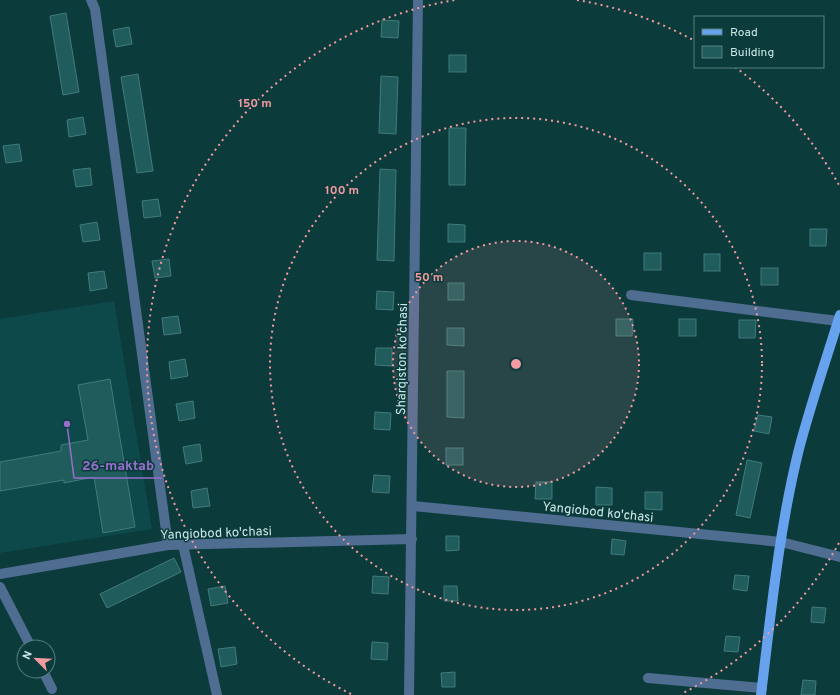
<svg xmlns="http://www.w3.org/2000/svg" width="840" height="695" viewBox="0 0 840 695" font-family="Overpass,sans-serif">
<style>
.built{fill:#0d494a}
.building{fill:#205c5c;stroke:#417b7b}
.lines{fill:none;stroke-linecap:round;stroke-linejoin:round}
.street{stroke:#4f6c91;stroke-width:10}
.primary{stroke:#67a2ef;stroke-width:10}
.ring{fill:none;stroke:#f49aa1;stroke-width:2;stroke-dasharray:2 4}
.labels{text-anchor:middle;stroke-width:3;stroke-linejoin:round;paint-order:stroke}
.street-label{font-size:13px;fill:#cbe8e7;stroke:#0c3b3b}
.centre{fill:#f49aa1;stroke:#0c3b3b;stroke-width:2}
.ring-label{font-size:12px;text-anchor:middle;font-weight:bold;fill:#f49aa1;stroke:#0c3b3b;stroke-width:3;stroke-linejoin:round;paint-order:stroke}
.leader{fill:none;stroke:#976ecd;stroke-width:1.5}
.callout-dot{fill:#976ecd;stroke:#0c3b3b;stroke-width:1.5}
.callout-label{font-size:14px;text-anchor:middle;font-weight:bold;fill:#976ecd;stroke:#0c3b3b;stroke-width:3;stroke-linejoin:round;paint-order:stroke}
</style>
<rect width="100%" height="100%" fill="#0c3b3b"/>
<polygon class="built" points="114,301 152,529 0,553 0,319"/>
<g class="building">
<polygon points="66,13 79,92 63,95 50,16"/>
<polygon points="382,20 399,21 398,38 381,37"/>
<polygon points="129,27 132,44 116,47 113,30"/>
<rect x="449" y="55" width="17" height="17"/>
<polygon points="138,74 153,171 137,173 121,77"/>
<polygon points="381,76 398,77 396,134 379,133"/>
<polygon points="83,117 86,134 69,137 67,120"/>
<polygon points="449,128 466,128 465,185 449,185"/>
<polygon points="19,144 22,161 6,163 3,146"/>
<polygon points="90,168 92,185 76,187 73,170"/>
<polygon points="380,169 396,170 394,261 377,260"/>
<polygon points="158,199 161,216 144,218 142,201"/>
<polygon points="97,222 100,240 83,242 80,225"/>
<polygon points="448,224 465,225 465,242 448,242"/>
<polygon points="810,229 827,229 826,246 810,246"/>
<rect x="644" y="253" width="17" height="17"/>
<rect x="704" y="254" width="16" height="17"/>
<polygon points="169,259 171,276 155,278 152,261"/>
<rect x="761" y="268" width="17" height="17"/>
<polygon points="104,271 107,288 90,291 88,273"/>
<rect x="448" y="283" width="16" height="17"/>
<polygon points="377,291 394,292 393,310 376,309"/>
<polygon points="178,316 181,333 164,335 162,318"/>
<polygon points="616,319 633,319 632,336 616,336"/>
<rect x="679" y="319" width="17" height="17"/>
<polygon points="739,320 756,320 755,338 739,338"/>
<polygon points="447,328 464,328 464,346 447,345"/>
<polygon points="376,348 392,348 392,366 375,365"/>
<polygon points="185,359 188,376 171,379 169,362"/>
<polygon points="447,371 464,371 464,418 447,417"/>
<polygon points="110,379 135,527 103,533 94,477 64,483 64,480 0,491 0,462 61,451 61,445 88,440 78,385"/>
<polygon points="193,401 195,418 179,421 176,404"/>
<polygon points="375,412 391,413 390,430 374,429"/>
<polygon points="758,415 772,417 769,434 754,431"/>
<polygon points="200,444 202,461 186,464 183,447"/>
<rect x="446" y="448" width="17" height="17"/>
<polygon points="747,460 762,463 750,518 736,515"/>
<polygon points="374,475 390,476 389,493 372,492"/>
<polygon points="536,482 552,482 552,499 535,499"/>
<polygon points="596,487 612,488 612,505 596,505"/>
<polygon points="207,488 210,506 193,508 191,491"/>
<polygon points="645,492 662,492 662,510 645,509"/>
<polygon points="446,536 459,536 459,550 446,551"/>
<polygon points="612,539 626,541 624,555 611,554"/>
<polygon points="174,558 181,572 107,608 100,594"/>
<polygon points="735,575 749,576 747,591 733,589"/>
<polygon points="373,576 389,577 388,594 372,593"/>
<polygon points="225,586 228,603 211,606 208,589"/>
<polygon points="444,586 457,586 458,601 444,601"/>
<polygon points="812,607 826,608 824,623 811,622"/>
<polygon points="726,636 740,637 738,652 724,651"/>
<polygon points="372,642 388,643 387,660 371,659"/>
<polygon points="235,647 237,664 221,667 218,649"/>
<polygon points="455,672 455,687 442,687 441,673"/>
<polygon points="803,680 816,681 815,695 801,695"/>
</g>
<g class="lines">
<g class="street">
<polyline points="91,0 95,9 168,545"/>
<polyline points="631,295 838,321"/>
<polyline points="413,506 781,542 840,557"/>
<polyline points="183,545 217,695"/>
<polyline points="0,574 168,545 412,539"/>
<polyline points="0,587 31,647"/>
<polyline points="43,671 52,689"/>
<polyline points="648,678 762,688"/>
<polyline points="409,695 418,0"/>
</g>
<path class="primary" d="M761,695C771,613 779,529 799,449C811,403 826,360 840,315"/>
</g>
<circle cx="516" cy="364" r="123" fill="#f49aa1" fill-opacity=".12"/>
<g class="ring">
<circle cx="516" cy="364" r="123"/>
<circle cx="516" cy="364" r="246"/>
<path d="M839 543A369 369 0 0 1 681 694M351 694A369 369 0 0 1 455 0M577 0A369 369 0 0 1 695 41M735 67A369 369 0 0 1 839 185"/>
</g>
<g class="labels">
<g class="street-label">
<text transform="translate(401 359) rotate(-89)" y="5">Sharqiston ko'chasi</text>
<text transform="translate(598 511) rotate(6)" y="5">Yangiobod ko'chasi</text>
<text transform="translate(216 532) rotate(-2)" y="5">Yangiobod ko'chasi</text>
</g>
</g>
<circle cx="516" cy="364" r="6" class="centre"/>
<g class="ring-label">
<text x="255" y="107">150 m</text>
<text x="342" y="194">100 m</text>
<text x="429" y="281">50 m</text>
</g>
<path class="leader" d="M67 424L74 478H162"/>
<circle class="callout-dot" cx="67" cy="424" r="4"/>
<g class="callout-label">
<text x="118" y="470">26-maktab</text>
</g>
<rect x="694" y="16" width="130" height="52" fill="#0c3b3b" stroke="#588080"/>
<rect x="702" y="29" width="20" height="6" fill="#67a2ef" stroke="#588080"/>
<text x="730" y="36" font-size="12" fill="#cbe8e7">Road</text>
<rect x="702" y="46" width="20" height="12" fill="#205c5c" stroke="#588080"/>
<text x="730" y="56" font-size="12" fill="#cbe8e7">Building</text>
<g transform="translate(36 659) rotate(294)"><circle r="19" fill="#0c3b3b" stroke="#588080"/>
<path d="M0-3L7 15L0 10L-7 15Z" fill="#f49aa1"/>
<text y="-6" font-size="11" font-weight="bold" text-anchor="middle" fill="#cbe8e7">N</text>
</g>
</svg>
